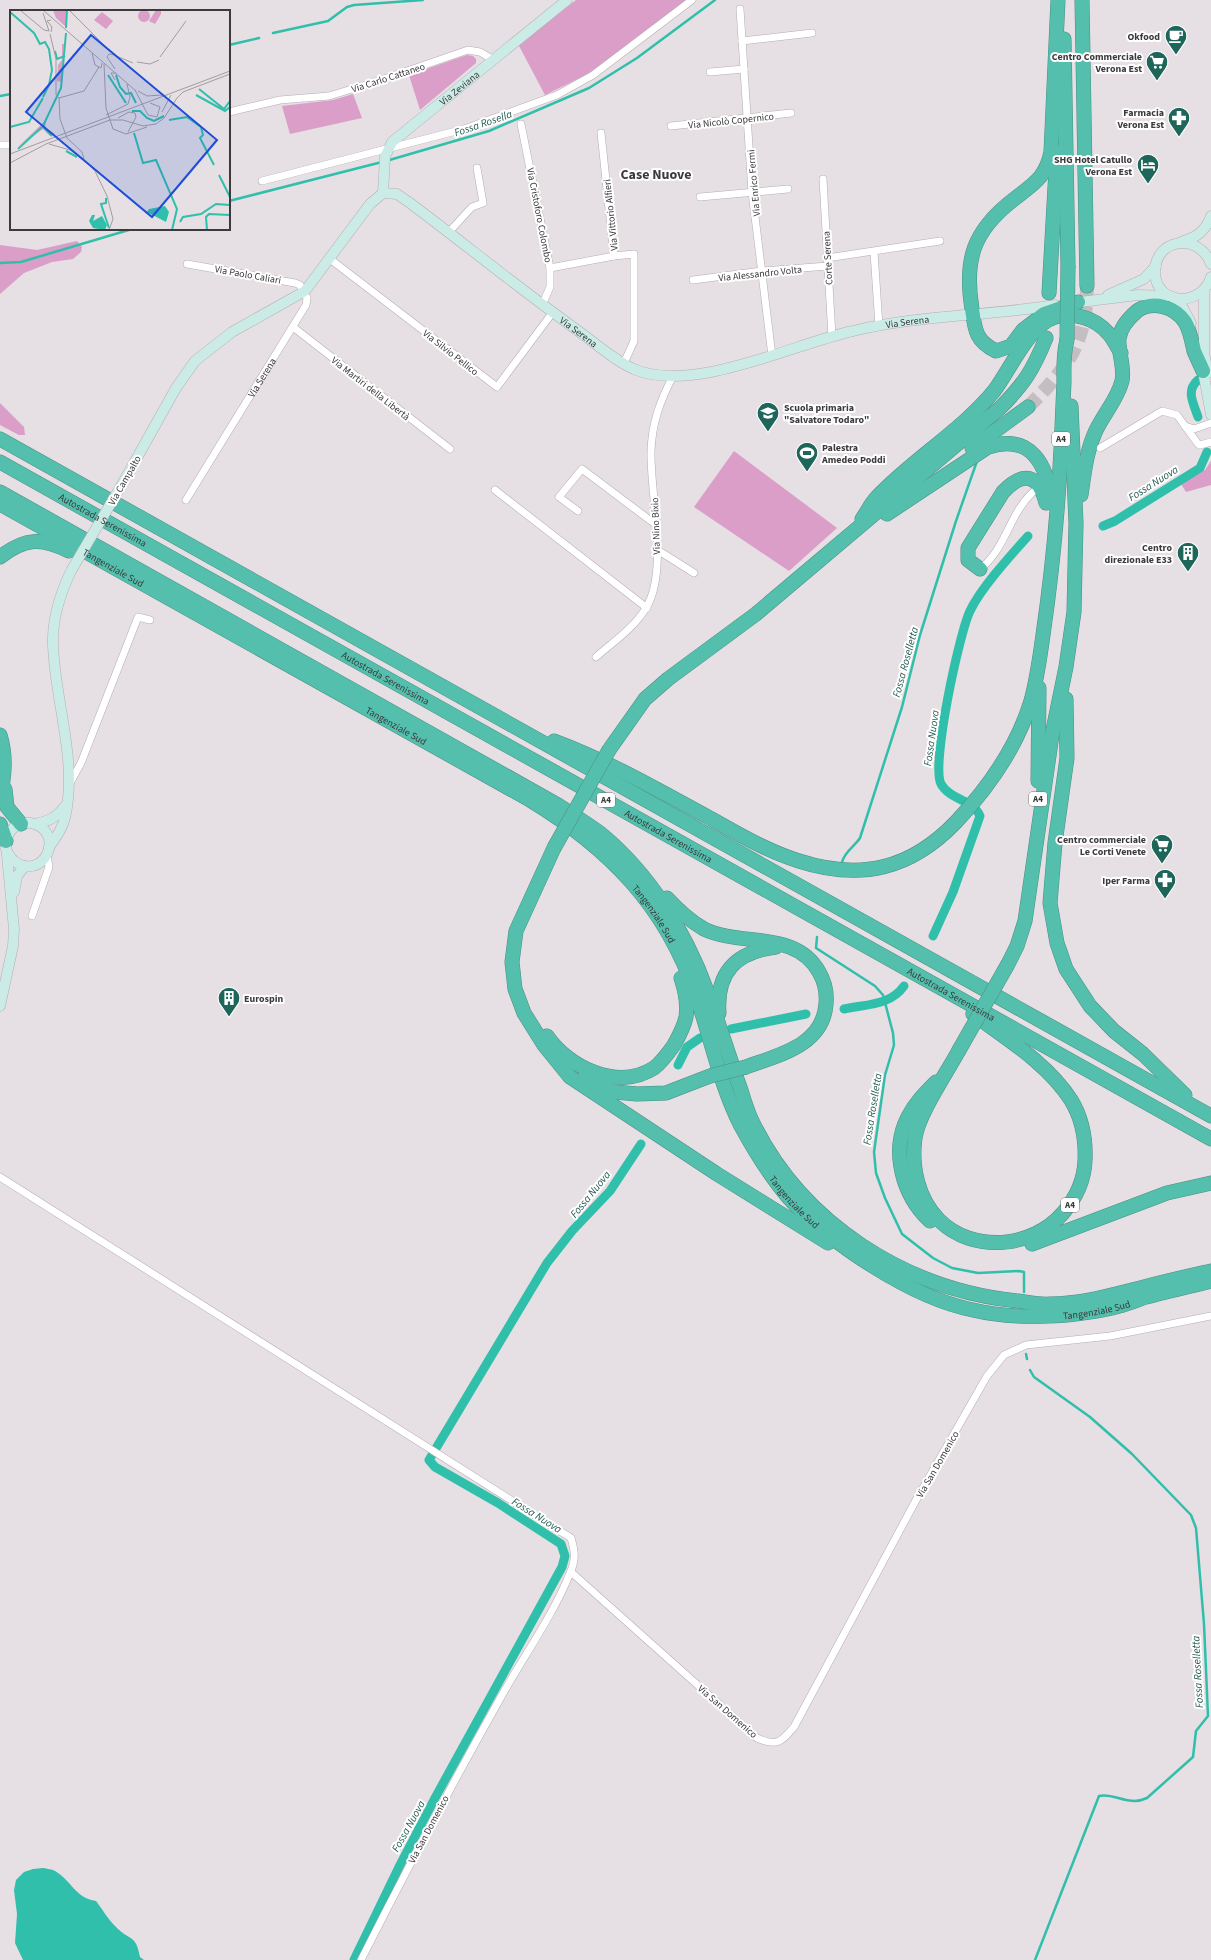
<svg xmlns="http://www.w3.org/2000/svg" width="1211" height="1960" viewBox="0 0 1211 1960" font-family="'Source Sans 3',sans-serif">
<style>
.green{fill:#da9ec8}
.water{fill:#30bfaa}
.lines{fill:none;stroke-linecap:round;stroke-linejoin:round}
.stream{stroke:#30bfaa;stroke-width:2.5}
.canal{stroke:#30bfaa;stroke-width:9}
.highway-tunnel{stroke:#c4bec2;stroke-width:14;stroke-dasharray:14 7;stroke-linecap:butt}
.street-casing{stroke:#b4aeb2;stroke-width:8}
.secondary-casing{stroke:#b4aeb2;stroke-width:11}
.highway-casing{stroke:#4b9085;stroke-width:15}
.street{stroke:#fff;stroke-width:7}
.secondary{stroke:#cbece6;stroke-width:10}
.highway{stroke:#53bfac;stroke-width:14}
.secondary-bridge-casing{stroke:#b4aeb2;stroke-width:11;stroke-linecap:butt}
.highway-bridge-casing{stroke:#4b9085;stroke-width:15;stroke-linecap:butt}
.secondary-bridge{stroke:#cbece6;stroke-width:10}
.highway-bridge{stroke:#53bfac;stroke-width:14}
.labels{text-anchor:middle;stroke-width:4;stroke-linejoin:round;paint-order:stroke}
.shield{fill:#fff;stroke:#767576;stroke-width:1}
.shield-label{font-size:9px;font-weight:bold;fill:#3c3a3c}
.poi-label{font-size:10px;font-weight:bold;fill:#3c3a3c;stroke:#fff;text-anchor:end}
.street-label{font-size:10px;fill:#3c3a3c;stroke:#fff}
.water-label{font-size:11px;font-style:italic;fill:#255c53;stroke:#fff}
.district-label{font-size:14px;font-weight:bold;fill:#3c3a3c;stroke:#fff}
.inset-river{fill:none;stroke:#30bfaa;stroke-width:2}
.inset-road{fill:none;stroke:#a29da0;stroke-width:1}
.view{fill:#1d4ed8;fill-opacity:0.15;stroke:#1d4ed8;stroke-width:2}
.inset-edge{fill:none;stroke:#3c3a3c;stroke-width:2}
</style>
<rect width="100%" height="100%" fill="#e6dfe3"/>
<g class="green">
<polygon points="576,0 688,0 588,74 545,95 518,44"/>
<polygon points="467,55 473,56 476,59 476,63 420,110 409,75"/>
<polygon points="353,94 362,118 290,134 282,106 333,100"/>
<polygon points="77,241 82,247 81,252 73,259 52,262 24,273 0,294 0,245 37,250"/>
<polygon points="0,403 24,427 25,435 19,435 0,425"/>
<polygon points="734,451 837,528 789,571 694,507"/>
<polygon points="1211,461 1211,485 1186,492 1181,484 1205,470"/>
</g>
<path class="water" d="M43,1868C47,1869 52,1869 55,1871C72,1881 75,1898 96,1901C103,1910 109,1921 118,1929C131,1941 136,1935 140,1957L144,1960H23L15,1943L17,1914L14,1890L16,1880L24,1872L33,1869Z"/>
<g class="lines">
<g class="stream">
<polyline points="273,33 328,21 347,7 354,5 423,0"/>
<polyline points="229,45 259,38"/>
<polyline points="0,96 11,94"/>
<polyline points="386,161 489,131 589,88 637,58 715,0"/>
<polyline points="229,201 382,162"/>
<polyline points="0,263 21,262 132,229"/>
<path d="M842,862C845,851 854,847 860,838L902,707L920,635L956,521L977,461"/>
<polyline points="817,937 816,948 875,986 883,995 893,1033 894,1045 885,1075 874,1152 876,1173 885,1198 902,1234 933,1258 952,1268 978,1273 1019,1271 1024,1272 1024,1292"/>
<polyline points="1026,1354 1027,1359"/>
<path d="M1030,1370L1034,1377L1090,1417L1132,1454L1191,1515L1196,1528L1204,1624L1208,1716L1196,1731L1193,1757L1147,1798C1128,1807 1114,1792 1099,1796L1035,1960"/>
</g>
<g class="canal">
<path d="M1198,380C1185,391 1194,404 1198,417"/>
<polyline points="1103,526 1115,521 1200,468 1207,452"/>
<path d="M933,936L953,892L980,816C974,800 950,800 941,784C931,765 959,634 970,611C981,588 1010,556 1028,536"/>
<path d="M844,1009C866,1004 890,1006 904,986"/>
<polyline points="731,1029 806,1014"/>
<polyline points="678,1065 687,1047 700,1038"/>
<polyline points="354,1960 400,1865 435,1798 562,1567 565,1556 561,1544 498,1503 435,1467 429,1460 547,1263 572,1231 610,1191 641,1144"/>
</g>
<path class="highway-tunnel" d="M1028,407C1068,367 1086,344 1087,286"/>
<g class="street-casing">
<g id="street">
<polyline points="740,9 752,192 772,356"/>
<polyline points="742,41 812,33"/>
<polyline points="710,72 744,69"/>
<polyline points="229,112 280,100 329,96 378,81 468,50 480,52 492,59"/>
<polyline points="521,124 550,268 550,287 542,305"/>
<polyline points="671,126 791,113"/>
<polyline points="0,145 11,145"/>
<polyline points="823,179 832,337"/>
<polyline points="262,181 464,129 557,95 593,75 692,0"/>
<polyline points="700,197 788,189"/>
<polyline points="449,232 472,207 483,203 477,168"/>
<polyline points="874,252 879,326"/>
<polyline points="614,256 634,254 634,341 624,363"/>
<polyline points="827,258 940,241"/>
<polyline points="330,259 497,387 553,312"/>
<polyline points="550,268 614,256 601,133"/>
<polyline points="693,280 762,271 828,266"/>
<polyline points="293,327 450,449"/>
<polyline points="1185,426 1194,429 1211,423"/>
<polyline points="1100,448 1162,411 1177,415 1198,444 1200,445 1211,442"/>
<polyline points="495,490 647,608"/>
<path id="s1" d="M186,500L306,305L307,298L300,285L295,283L187,264"/>
<polyline points="578,511 559,497 582,469 655,524"/>
<polyline points="656,549 694,573"/>
<path d="M980,569C1006,549 1009,514 1033,492"/>
<path d="M596,657C613,642 634,628 646,608C669,571 650,495 651,451C652,423 660,401 673,376"/>
<polyline points="70,783 81,763 138,617 150,620"/>
<polyline points="32,916 49,867 47,855"/>
<path d="M0,1177L571,1538C575,1551 576,1560 570,1573C554,1614 523,1657 501,1697C452,1784 406,1871 361,1960"/>
<path d="M571,1572L757,1738C777,1747 781,1742 794,1727L915,1502L987,1376L1004,1355L1026,1345L1110,1336L1211,1316"/>
</g>
</g>
<g class="secondary-casing">
<g id="secondary">
<path id="s2" d="M383,193L385,157L392,142L567,0"/>
<path d="M1181,242C1197,237 1205,232 1211,216"/>
<path d="M1211,264C1199,232 1154,238 1155,273C1156,305 1201,308 1211,277"/>
<polyline points="1204,291 1204,353 1208,373"/>
<polyline points="1108,295 1144,279 1156,266"/>
<polyline points="1173,297 1182,306 1191,323"/>
<polyline points="1072,303 1138,295 1170,296"/>
<polyline points="1202,365 1211,415"/>
<path id="s3" d="M124,481L176,388L195,361L232,332L305,291L370,204L383,193L397,194L410,203C466,245 520,289 577,330C594,342 616,362 636,370C696,393 793,344 853,331C919,315 988,316 1055,305"/>
<path d="M35,824C50,821 57,817 66,805"/>
<path d="M49,847C56,838 62,829 65,818C78,761 55,702 53,645C52,619 60,594 71,571"/>
<polyline points="14,892 17,876 25,866"/>
<path d="M0,1006L13,946L14,929L6,845C8,811 55,819 49,849C47,856 43,861 38,864C24,871 11,862 6,849"/>
</g>
</g>
<g class="highway-casing">
<g id="highway">
<path d="M1058,0L1051,152C1046,178 1033,184 1013,200C973,231 964,260 972,309C975,331 976,341 996,351L1011,346L1023,330L1044,314L1078,302"/>
<polyline points="1082,0 1087,286"/>
<polyline points="1064,39 1068,266"/>
<polyline points="1049,293 1057,152"/>
<polyline points="0,439 1211,1116"/>
<polyline points="972,448 1028,407"/>
<path id="s4" d="M0,462L1211,1139"/>
<path d="M0,492L558,805C572,814 586,823 600,833C649,873 685,931 707,991C718,1021 728,1052 738,1082C743,1095 746,1109 752,1121C801,1223 906,1290 1018,1301C1028,1302 1039,1305 1050,1304C1082,1304 1113,1295 1144,1287C1166,1281 1189,1276 1211,1271"/>
<path d="M1081,495C1084,475 1086,454 1094,435C1101,417 1117,401 1122,381C1125,368 1118,352 1119,339C1120,328 1129,318 1137,311C1153,300 1175,307 1185,322C1190,330 1192,342 1194,351C1197,358 1200,364 1203,371"/>
<path id="s5" d="M0,504L530,800C609,848 666,906 696,995C711,1038 720,1085 741,1126C754,1150 770,1176 788,1197C829,1243 912,1298 973,1310C998,1316 1023,1317 1048,1316C1067,1316 1102,1311 1119,1306C1128,1304 1137,1300 1146,1297C1167,1291 1189,1287 1211,1281"/>
<path d="M887,514L988,447C1031,433 1048,465 1051,503"/>
<path d="M862,519C867,512 871,503 877,497C913,459 961,431 994,391C1010,370 1029,325 1055,317C1074,312 1095,318 1108,333C1113,338 1117,347 1121,353"/>
<path d="M0,557C25,538 41,537 69,551"/>
<path d="M980,569L968,560V548L1003,492C1024,470 1039,475 1046,503"/>
<polyline points="1066,699 1067,758 1055,843 1050,903 1057,943 1066,969 1090,1006 1114,1031 1143,1054 1185,1095"/>
<path d="M0,735C7,758 4,777 0,800"/>
<path d="M554,741C608,761 658,790 708,817C738,834 767,851 799,861C861,881 911,869 956,822C988,788 1017,747 1031,701C1037,679 1040,657 1043,635C1052,573 1058,512 1061,449C1062,427 1063,405 1064,382C1064,367 1063,355 1067,340"/>
<path d="M609,750L645,699L668,679L756,614L1000,408C1024,384 1033,370 1046,338"/>
<polyline points="1038,781 1039,688"/>
<polyline points="5,789 7,807 21,824"/>
<polyline points="0,824 6,841"/>
<polyline points="554,848 516,931 512,962 515,989 524,1013 544,1045 570,1077 717,1174 828,1243"/>
<path d="M667,898C678,910 690,921 704,929C742,947 796,930 819,972C825,982 827,993 826,1004C823,1046 778,1055 746,1067"/>
<polyline points="1008,964 1017,946 1025,921 1052,735 1066,667 1074,612 1076,523 1071,406"/>
<path d="M719,1013C716,972 736,952 776,947"/>
<path d="M547,1036C569,1068 618,1091 654,1068C661,1063 669,1052 674,1045C679,1036 684,1027 686,1017C688,1004 685,990 681,978"/>
<path d="M958,1052C946,1074 918,1115 915,1138C911,1167 918,1199 939,1220C973,1254 1033,1248 1063,1213C1076,1198 1084,1181 1085,1161C1086,1140 1082,1118 1071,1100C1048,1064 1007,1039 973,1014"/>
<polyline points="584,1078 615,1092 637,1094 666,1093 710,1076"/>
<path d="M930,1221C903,1196 890,1152 908,1117C915,1103 925,1093 936,1082"/>
<polyline points="1032,1244 1167,1193 1211,1183"/>
</g>
</g>
<use href="#street" class="street"/>
<use href="#secondary" class="secondary"/>
<use href="#highway" class="highway"/>
<g class="secondary-bridge-casing">
<polyline id="secondary-bridge" points="71,571 124,481"/>
</g>
<g class="highway-bridge-casing">
<g id="highway-bridge">
<polyline points="1067,340 1068,266"/>
<polyline points="554,848 609,750"/>
<polyline points="958,1052 1008,964"/>
<polyline points="710,1076 746,1067"/>
</g>
</g>
<use href="#secondary-bridge" class="secondary-bridge"/>
<use href="#highway-bridge" class="highway-bridge"/>
</g>
<defs>
<g id="cafe-pin" transform="scale(1.15)"><path d="M0 17L-7.5 6A9.5 9.5 0 1 1 7.5 6Z" fill="#1e655a" stroke="#fff"/><path d="M-5.5-4.5H6V0H3Q3 3.5 0 3.5H-2.5Q-5.5 3.5-5.5 0ZM3-3.2v2h1.7v-2ZM-6 4.5H4V6H-6Z" fill="#fff"/></g>
<g id="supermarket-pin" transform="scale(1.15)"><path d="M0 17L-7.5 6A9.5 9.5 0 1 1 7.5 6Z" fill="#1e655a" stroke="#fff"/><path d="M-6-5.5h2.5l.6 2H6L4.5 2H-2.5L-4.4-4H-6ZM-1.5 3.2a1.3 1.3 0 1 0 .1 0ZM3 3.2a1.3 1.3 0 1 0 .1 0Z" fill="#fff"/></g>
<g id="pharmacy-pin" transform="scale(1.15)"><path d="M0 17L-7.5 6A9.5 9.5 0 1 1 7.5 6Z" fill="#1e655a" stroke="#fff"/><path d="M-2-6h4v4h4v4h-4v4h-4v-4h-4v-4h4Z" fill="#fff"/></g>
<g id="hotel-pin" transform="scale(1.15)"><path d="M0 17L-7.5 6A9.5 9.5 0 1 1 7.5 6Z" fill="#1e655a" stroke="#fff"/><path d="M-6-4.5h1.5V1H6V5H4.5V3h-9V5H-6ZM-4 0a1.8 1.8 0 1 1 3.6 0ZM.5 0V-2.5h3Q6-2.5 6 0Z" fill="#fff"/></g>
<g id="school-pin" transform="scale(1.15)"><path d="M0 17L-7.5 6A9.5 9.5 0 1 1 7.5 6Z" fill="#1e655a" stroke="#fff"/><path d="M0-5L7-2L0 1L-7-2ZM-4 1L0 2.5L4 1V4Q0 6-4 4Z" fill="#fff"/></g>
<g id="stadium-pin" transform="scale(1.15)"><path d="M0 17L-7.5 6A9.5 9.5 0 1 1 7.5 6Z" fill="#1e655a" stroke="#fff"/><path d="M0-5a6.5 5 0 1 0 0 10a6.5 5 0 1 0 0-10ZM-3.5-1.8h7v3.6h-7Z" fill="#fff"/></g>
<g id="building-pin" transform="scale(1.15)"><path d="M0 17L-7.5 6A9.5 9.5 0 1 1 7.5 6Z" fill="#1e655a" stroke="#fff"/><path d="M-4-6H4V6H1V3H-1V6H-4ZM-2.5-4.3h1.7v1.8h-1.7ZM.8-4.3h1.7v1.8H.8ZM-2.5-1h1.7V.8h-1.7ZM.8-1h1.7V.8H.8Z" fill="#fff"/></g>
</defs>
<g fill-rule="evenodd">
<use href="#cafe-pin" x="1176" y="36"/>
<use href="#supermarket-pin" x="1157" y="62"/>
<use href="#pharmacy-pin" x="1179" y="118"/>
<use href="#hotel-pin" x="1148" y="165"/>
<use href="#school-pin" x="768" y="413"/>
<use href="#stadium-pin" x="807" y="453"/>
<use href="#building-pin" x="1188" y="553"/>
<use href="#supermarket-pin" x="1162" y="845"/>
<use href="#pharmacy-pin" x="1165" y="880"/>
<use href="#building-pin" x="229" y="998"/>
</g>
<g class="labels">
<g class="shield">
<rect x="1052" y="432" width="18" height="14" rx="3"/>
<rect x="1029" y="792" width="18" height="14" rx="3"/>
<rect x="597" y="793" width="18" height="14" rx="3"/>
<rect x="1061" y="1198" width="18" height="14" rx="3"/>
</g>
<g class="shield-label">
<text x="1061" y="442">A4</text>
<text x="1038" y="802">A4</text>
<text x="606" y="803">A4</text>
<text x="1070" y="1208">A4</text>
</g>
<g class="poi-label">
<text x="1160" y="40">Okfood</text>
<text x="1142" y="60">Centro Commerciale<tspan x="1142" dy="12">Verona Est</tspan></text>
<text x="1164" y="116">Farmacia<tspan x="1164" dy="12">Verona Est</tspan></text>
<text x="1132" y="163">SHG Hotel Catullo<tspan x="1132" dy="12">Verona Est</tspan></text>
<text x="784" y="411" text-anchor="start">Scuola primaria<tspan x="784" dy="12">"Salvatore Todaro"</tspan></text>
<text x="822" y="451" text-anchor="start">Palestra<tspan x="822" dy="12">Amedeo Poddi</tspan></text>
<text x="1172" y="551">Centro<tspan x="1172" dy="12">direzionale E33</tspan></text>
<text x="1146" y="843">Centro commerciale<tspan x="1146" dy="12">Le Corti Venete</tspan></text>
<text x="1150" y="884">Iper Farma</text>
<text x="244" y="1002" text-anchor="start">Eurospin</text>
</g>
<g class="street-label">
<text transform="translate(388 77) rotate(-18)" y="4">Via Carlo Cattaneo</text>
<text dy="4" stroke="none"><textPath href="#s2" startOffset="139">Via Zeviana</textPath></text>
<text transform="translate(731 120) rotate(-6)" y="4">Via Nicolò Copernico</text>
<text transform="translate(753 183) rotate(-95)" y="4">Via Enrico Fermi</text>
<text transform="translate(540 215) rotate(79)" y="4">Via Cristoforo Colombo</text>
<text transform="translate(610 215) rotate(-96)" y="4">Via Vittorio Alfieri</text>
<text transform="translate(827 258) rotate(-93)" y="4">Corte Serena</text>
<text transform="translate(760 273) rotate(-6)" y="4">Via Alessandro Volta</text>
<text transform="translate(248 274) rotate(10)" y="4">Via Paolo Caliari</text>
<text dy="4" stroke="none"><textPath href="#s3" startOffset="986">Via Serena</textPath></text>
<text dy="4" stroke="none"><textPath href="#s3" startOffset="638">Via Serena</textPath></text>
<text transform="translate(451 352) rotate(38)" y="4">Via Silvio Pellico</text>
<text dy="4" stroke="none"><textPath href="#s1" startOffset="144">Via Serena</textPath></text>
<text transform="translate(371 388) rotate(38)" y="4">Via Martiri della Libertà</text>
<text transform="translate(124 480) rotate(-60)" y="4">Via Campalto</text>
<text dy="4" stroke="none"><textPath href="#s4" startOffset="118">Autostrada Serenissima</textPath></text>
<text transform="translate(655 526) rotate(-92)" y="4">Via Nino Bixio</text>
<text dy="4" stroke="none"><textPath href="#s5" startOffset="130">Tangenziale Sud</textPath></text>
<text dy="4" stroke="none"><textPath href="#s4" startOffset="442">Autostrada Serenissima</textPath></text>
<text dy="4" stroke="none"><textPath href="#s5" startOffset="454">Tangenziale Sud</textPath></text>
<text dy="4" stroke="none"><textPath href="#s4" startOffset="766">Autostrada Serenissima</textPath></text>
<text dy="4" stroke="none"><textPath href="#s5" startOffset="777">Tangenziale Sud</textPath></text>
<text dy="4" stroke="none"><textPath href="#s4" startOffset="1090">Autostrada Serenissima</textPath></text>
<text dy="4" stroke="none"><textPath href="#s5" startOffset="1101">Tangenziale Sud</textPath></text>
<text dy="4" stroke="none"><textPath href="#s5" startOffset="1437">Tangenziale Sud</textPath></text>
<text transform="translate(937 1464) rotate(-60)" y="4">Via San Domenico</text>
<text transform="translate(728 1711) rotate(41)" y="4">Via San Domenico</text>
<text transform="translate(428 1829) rotate(-62)" y="4">Via San Domenico</text>
</g>
<g class="water-label">
<text transform="translate(483 123) rotate(-19)" y="4">Fossa Rosella</text>
<text transform="translate(1153 483) rotate(-32)" y="4">Fossa Nuova</text>
<text transform="translate(905 662) rotate(-75)" y="4">Fossa Roselletta</text>
<text transform="translate(931 738) rotate(-82)" y="4">Fossa Nuova</text>
<text transform="translate(872 1109) rotate(-81)" y="4">Fossa Roselletta</text>
<text transform="translate(590 1194) rotate(-51)" y="4">Fossa Nuova</text>
<text transform="translate(537 1515) rotate(32)" y="4">Fossa Nuova</text>
<text transform="translate(1197 1672) rotate(-93)" y="4">Fossa Roselletta</text>
<text transform="translate(408 1826) rotate(-61)" y="4">Fossa Nuova</text>
</g>
<g class="district-label">
<text x="656" y="179">Case Nuove</text>
</g>
</g>
<g transform="translate(10 10)">
<rect width="220" height="220" fill="#e6dfe3"/>
<path d="M43,0H56V17L46,8ZM146,0H151V4L145,14L139,11ZM128 6a6 6 0 1 1 12 0a6 6 0 1 1-12 0ZM92,2L103,11L96,19L84,10ZM52,34H54L52,72L47,71L48,55L52,50ZM36,110L35,118L45,124L40,126L33,119L8,137Z" fill="#da9ec8"/>
<path d="M155,196L159,202L156,212L137,202L139,199ZM82,205H85L83,211L92,206L97,215L95,220L83,218L79,211Z" fill="#30bfaa"/>
<path class="inset-river" d="M0,2L24,23L30,34L35,32L39,39L42,60L39,75L33,87M56,18L57,0M45,41L47,49L55,46M98,65L116,93M106,65L110,77L116,84L121,83L126,93M189,79L214,99L220,91M186,85L215,101L220,97M122,101H130L137,108L144,111L154,106M159,110L177,107L191,117L193,125L190,128L204,155M0,117L19,112L33,88M33,117L42,126M124,123L133,153L146,150L167,199L162,220M8,139L33,116L51,78L56,23M56,141L67,147M209,165L220,187M96,188V193L91,194L99,218M170,212L173,207L191,204L206,194L220,195M197,220L196,207L199,204L220,205"/>
<path class="inset-road" d="M10,0L34,20L39,21M33,0L126,81M59,0L98,39M33,3L39,21M41,10L37,11L42,17L41,22M40,24L46,49V85L49,88M82,43L85,55L91,58L92,53M104,45L123,53M105,45L99,44L97,47L105,59M150,47L176,11M127,52L140,54L149,50M94,54L96,98L103,119L116,124L137,117M105,70L101,63H106M125,80L138,105L147,107L150,97L140,93M128,81L137,86L152,85M49,88L50,109L57,128L72,142L74,149M49,88L74,81L89,57M152,102L161,85M96,105L118,94L120,87L117,74M108,108L119,102M118,122L126,107L125,103L119,102M39,134L60,140L70,147M0,144L220,61M71,147L85,161L97,186L103,209L99,220M0,153L36,134L100,110H113L133,116L146,114L154,108L167,88L173,82L220,64"/>
<path class="view" d="M81,25L207,130L142,207L16,102Z"/>
<rect width="220" height="220" class="inset-edge"/>
</g>
</svg>
